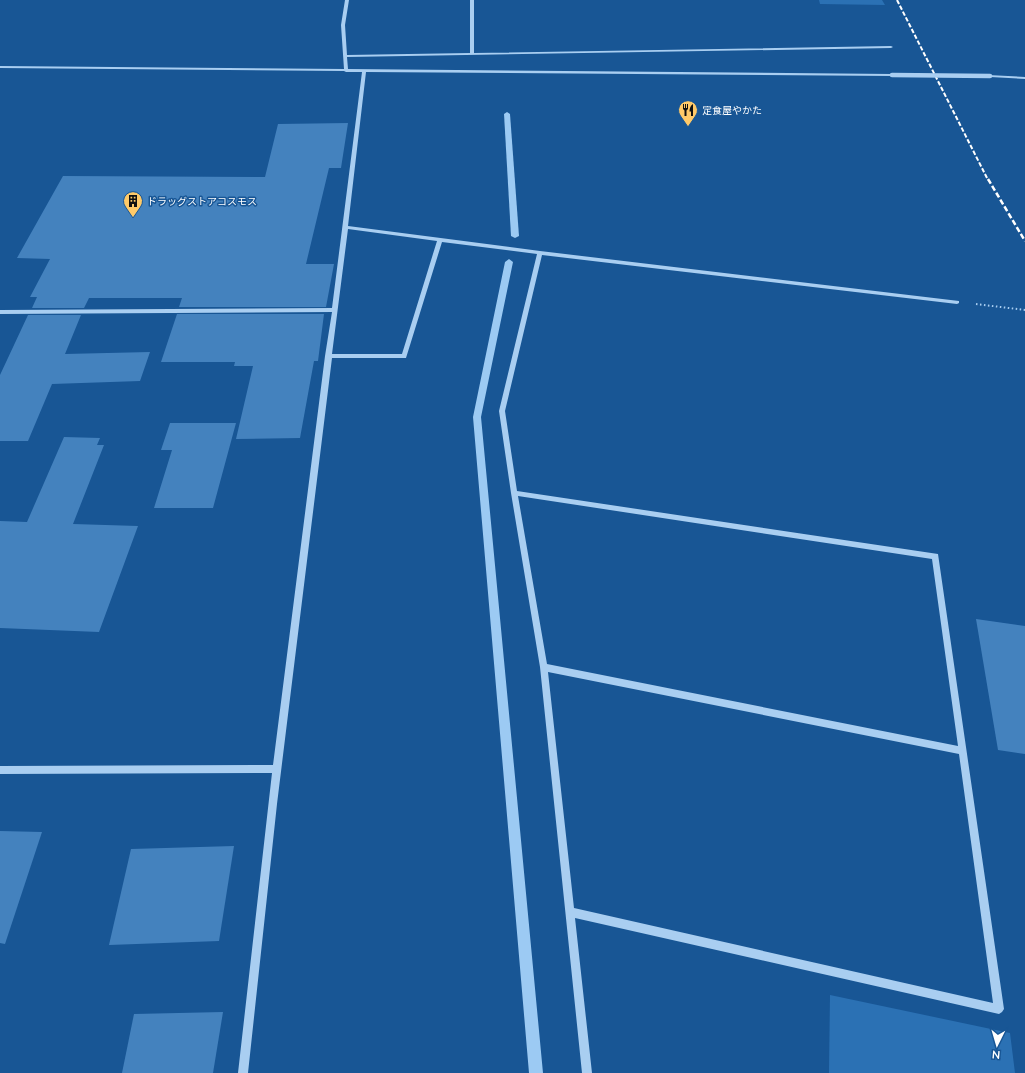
<svg xmlns="http://www.w3.org/2000/svg" width="1025" height="1073" viewBox="0 0 1025 1073" font-family="'Nunito Sans','Noto Sans JP',sans-serif">
<style>
.green{fill:#2b71b4}
.lines{fill:none;stroke-linecap:round;stroke-linejoin:round}
.stream{fill:#9ccaf3;fill-rule:evenodd}
.building{fill:#4482be}
.path{stroke:#a9cef1;stroke-width:2;stroke-dasharray:1.5 2.5;stroke-linecap:butt}
.minor{fill:#a9cef1;fill-rule:evenodd}
.rail-far1{stroke:#fff;stroke-width:2;stroke-dasharray:4.5 2;stroke-linecap:butt}
.rail{stroke:#fff;stroke-width:2.5;stroke-dasharray:5.5 2.5;stroke-linecap:butt}
.minor-bridge{stroke:#a9cef1;stroke-width:4.5}
.labels{text-anchor:middle;stroke-width:3;stroke-linejoin:round;paint-order:stroke}
.far-poi-label{font-size:10px;fill:#fff;stroke:#185695;text-anchor:start}
</style>
<rect width="100%" height="100%" fill="#185695"/>
<g class="green">
<polygon points="819,0 882,0 885,5 820,4"/>
<polygon points="830,995 1010,1033 1015,1073 829,1073"/>
</g>
<g class="lines">
<g class="stream">
<polygon points="507,112 510,114 519,236 515,238 511,236 504,114"/>
<polygon points="509,259 513,262 481,417 543,1073 529,1073 473,417 505,262"/>
</g>
</g>
<g class="building">
<polygon points="348,123 341,168 329,168 306,264 334,264 326,307 179,307 182,298 89,298 84,308 32,308 37,297 30,297 50,259 17,258 63,176 265,177 278,124"/>
<polygon points="177,314 324,314 318,361 314,361 300,438 236,439 253,366 234,366 235,362 161,362"/>
<polygon points="28,315 81,315 65,354 150,352 140,381 52,384 28,441 0,441 0,375"/>
<polygon points="170,423 236,423 213,508 154,508 172,450 161,450"/>
<polygon points="64,437 100,438 97,445 104,445 73,524 138,526 99,632 0,628 0,521 27,522"/>
<polygon points="976,619 1025,626 1025,754 998,750"/>
<polygon points="0,831 42,832 5,944 0,943"/>
<polygon points="234,846 219,941 109,945 131,849"/>
<polygon points="223,1012 213,1073 122,1073 134,1014"/>
</g>
<g class="lines">
<polyline class="path" points="976,304 1025,310"/>
<g class="minor">
<path d="M345,0H349L345,25L347,55L470,53V0H474V53L891,46L893,47L891,48L347,57L348,69L892,74L894,75L892,76L366,72L348,226L540,251L959,301V303L957,304L542,255L505,411L517,491L938,554L1004,1009L1002,1012L999,1014L575,918L592,1073H582L540,667L511,493L499,411L537,254L442,242L406,358H332L277,804L248,1073H238L272,773L0,774V766L273,765L325,356L332,312L0,314V310L332,308L362,72H346L344,71L0,68V66L344,69L341,25ZM348,229L437,241L402,354H332ZM518,496L932,559L958,746L547,664ZM548,672L959,754L993,1003L574,908Z"/>
<polygon points="988,75 1025,77 1025,79 990,77 988,77"/>
</g>
<polyline class="rail-far1" points="897,0 988,180"/>
<polyline class="rail" points="988,179 1025,241"/>
<polyline class="minor-bridge" points="892,75 990,76"/>
</g>
<defs>
<g id="restaurant-pin" transform="scale(1)"><path d="M0 17L-7.5 6A9.5 9.5 0 1 1 7.5 6Z" fill="#ffca69" stroke="#185695"/><path d="M-5-6h1v4h1v-4h1v4h1v-4h1v5L-1.5 .5V6h-2V.5L-5-1ZM5-6V6H3V1.5H1.5Q1.5-4 5-6Z" fill="#111"/></g>
<g id="building-pin" transform="scale(1)"><path d="M0 17L-7.5 6A9.5 9.5 0 1 1 7.5 6Z" fill="#ffca69" stroke="#185695"/><path d="M-4-6H4V6H1V3H-1V6H-4ZM-2.5-4.3h1.7v1.8h-1.7ZM.8-4.3h1.7v1.8H.8ZM-2.5-1h1.7V.8h-1.7ZM.8-1h1.7V.8H.8Z" fill="#111"/></g>
</defs>
<g fill-rule="evenodd">
<use href="#restaurant-pin" x="688" y="110"/>
<use href="#building-pin" x="133" y="201"/>
</g>
<g class="labels">
<g class="far-poi-label">
<text x="702" y="114">定食屋やかた</text>
<text x="147" y="205">ドラッグストアコスモス</text>
</g>
</g>
<g transform="translate(997 1045) rotate(185)" stroke="#185695" stroke-width="3" paint-order="stroke">
<path d="M0-3L7 15L0 10L-7 15Z" fill="#ffffff"/>
<text y="-6" font-size="11" font-weight="bold" text-anchor="middle" fill="#ffffff">N</text>
</g>
</svg>
